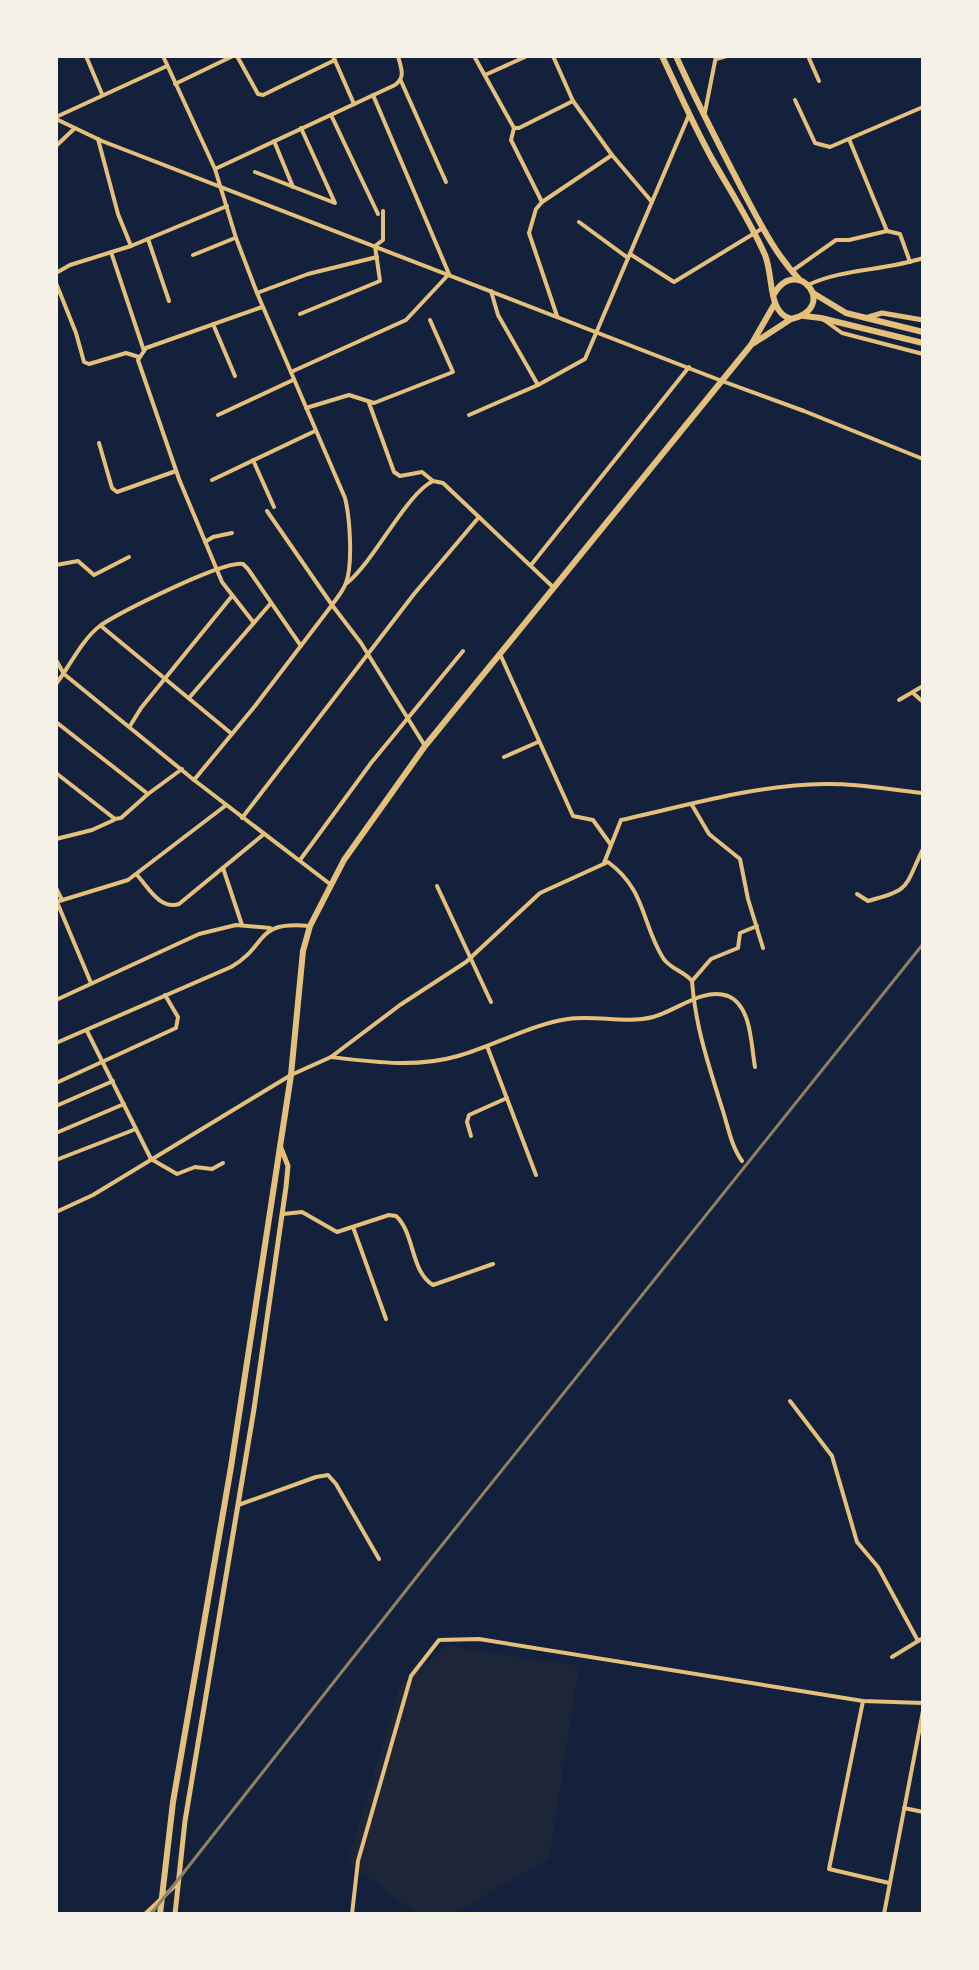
<svg xmlns="http://www.w3.org/2000/svg" width="979" height="1970" viewBox="0 0 979 1970" font-family="'Varela Round',sans-serif">
<style>
.green{fill:#1d2539}
.lines{fill:none;stroke-linecap:round;stroke-linejoin:round}
.minor{stroke:#e5c07b;stroke-width:4}
.tertiary{stroke:#e5c07b;stroke-width:5}
.trunk{stroke:#e5c07b;stroke-width:6}
.rail{stroke:#918062;stroke-width:3}
</style>
<rect width="100%" height="100%" fill="#14213d"/>
<polygon class="green" points="447,1646 579,1666 549,1859 453,1914 416,1914 348,1861 400,1686"/>
<g class="lines">
<g class="minor">
<polyline points="86,56 102,94"/>
<path d="M163,56L215,169L236,238L257,293L345,498C350,518 353,564 346,583C343,591 337,598 332,605L361,643L425,746"/>
<polyline points="237,56 258,94 263,95 335,60"/>
<polyline points="333,56 354,104"/>
<polyline points="474,56 514,128 519,128 573,101"/>
<polyline points="553,56 573,101 612,155 652,202"/>
<polyline points="808,56 819,81"/>
<polyline points="716,59 727,56"/>
<polyline points="485,75 527,56"/>
<polyline points="401,81 446,182"/>
<polyline points="175,84 233,56"/>
<polyline points="795,100 815,143 830,147 923,107"/>
<polyline points="705,112 716,56"/>
<polyline points="331,115 378,214"/>
<polyline points="56,117 167,66"/>
<polyline points="56,119 102,141 722,381 804,411 923,459"/>
<polyline points="514,128 511,140 542,202"/>
<polyline points="98,139 118,214 131,246"/>
<polyline points="849,139 887,231"/>
<polyline points="274,141 293,187"/>
<polyline points="56,146 75,128"/>
<path d="M215,169L395,85C406,77 401,68 398,56"/>
<polyline points="255,172 335,203 301,128"/>
<polyline points="579,222 628,258"/>
<polyline points="148,239 169,301"/>
<polyline points="111,252 144,351"/>
<polyline points="630,254 674,282 763,228"/>
<polyline points="193,255 235,238"/>
<polyline points="792,271 836,240 849,240 887,231 900,234 910,262"/>
<polyline points="56,273 70,265 131,246 227,206"/>
<polyline points="56,283 76,333 84,362 89,364 126,353 139,357"/>
<path d="M808,285C844,268 884,271 923,258"/>
<polyline points="491,291 498,315 538,385"/>
<polyline points="257,293 308,274 377,257"/>
<polyline points="300,314 380,281 375,246 383,240 383,211"/>
<polyline points="557,316 529,233 536,209 542,202 612,155"/>
<polyline points="824,320 842,333 923,354"/>
<polyline points="213,324 235,376"/>
<polyline points="291,372 406,320 449,274 373,95"/>
<polyline points="369,403 394,472 400,476 422,472 433,481"/>
<polyline points="306,408 349,395 374,403 453,372 430,320"/>
<polyline points="218,415 293,380"/>
<polyline points="469,415 538,385 585,359 689,115"/>
<polyline points="99,443 112,488 117,492 176,471"/>
<polyline points="253,460 274,507"/>
<polyline points="212,480 315,431"/>
<polyline points="267,511 332,605 255,706 194,780 330,884"/>
<polyline points="205,542 213,537 232,533"/>
<polyline points="56,565 78,561 94,575 129,557"/>
<polyline points="531,565 689,367"/>
<path d="M347,583C376,559 406,494 433,481L443,483L554,588"/>
<polyline points="254,623 222,582 179,479 138,360 146,348 262,307"/>
<polyline points="101,626 232,734"/>
<polyline points="500,654 573,816 593,820 611,845"/>
<polyline points="56,660 64,674 194,780"/>
<path d="M56,684C70,666 82,639 101,625C121,612 223,560 243,564L248,569L301,646"/>
<polyline points="913,693 923,702"/>
<polyline points="189,698 271,603"/>
<polyline points="899,700 923,686"/>
<polyline points="56,722 148,794 182,769"/>
<polyline points="130,726 141,708 232,596"/>
<polyline points="504,757 538,742"/>
<polyline points="56,773 115,819 121,818 148,794"/>
<polyline points="692,805 709,834 740,859 748,899 763,948"/>
<polyline points="242,818 414,594 479,517"/>
<polyline points="56,839 92,830 114,820"/>
<polyline points="300,860 371,763 463,651"/>
<path d="M604,863L621,820C689,805 754,785 825,784C858,783 891,790 923,793"/>
<polyline points="223,868 242,925"/>
<path d="M137,875C149,888 160,910 179,904L264,834"/>
<polyline points="437,886 491,1002"/>
<polyline points="56,888 62,900"/>
<path d="M857,894L868,901C911,890 904,888 923,849"/>
<polyline points="56,902 128,880 225,806"/>
<polyline points="57,902 91,983"/>
<polyline points="692,981 711,959 738,948 740,933 757,926"/>
<polyline points="56,1000 199,934 236,925 270,928"/>
<polyline points="87,1031 151,1159 177,1174 195,1167 212,1169 223,1163"/>
<path d="M56,1043L231,967C269,945 253,921 309,926"/>
<polyline points="487,1046 536,1175"/>
<path d="M331,1057C373,1062 417,1068 458,1056C494,1046 532,1024 568,1019C596,1015 626,1024 653,1017C676,1011 703,987 728,996C752,1006 751,1046 755,1067"/>
<polyline points="56,1083 176,1028 178,1017 165,995"/>
<polyline points="56,1106 113,1081"/>
<polyline points="56,1133 124,1104"/>
<polyline points="471,1136 467,1122 469,1115 507,1098"/>
<polyline points="56,1160 136,1129"/>
<path d="M56,1212L93,1195L291,1075L331,1057L400,1005L466,962L540,893L608,862C646,890 641,922 663,958C670,969 684,971 692,981C695,1025 709,1067 722,1108C728,1126 731,1146 742,1161"/>
<path d="M283,1214L302,1212L337,1232L389,1215L396,1216C415,1233 410,1271 433,1285L493,1264"/>
<polyline points="353,1227 386,1319"/>
<polyline points="790,1401 832,1456 857,1542 878,1567 918,1641"/>
<polyline points="238,1505 316,1477 328,1475 336,1484 379,1559"/>
<polyline points="892,1657 923,1638"/>
<polyline points="863,1701 829,1869 889,1883"/>
<polyline points="904,1808 923,1812"/>
<polyline points="145,1914 178,1883"/>
<polyline points="352,1914 358,1861 411,1676 439,1640 479,1639 863,1701 923,1703"/>
<polyline points="884,1914 923,1711"/>
</g>
<g class="tertiary">
<polyline points="865,318 882,313 923,320"/>
<polyline points="175,1914 185,1821 254,1409 286,1187 288,1166 281,1148"/>
</g>
<g class="trunk">
<path d="M662,56C678,90 693,124 711,157C729,189 750,221 765,255C774,277 767,312 791,319C840,308 797,254 774,294"/>
<path d="M676,56C697,103 721,149 745,195C761,225 776,255 799,279"/>
<polyline points="813,293 846,313 923,332"/>
<polyline points="804,316 821,318 923,343"/>
<polyline points="754,343 791,319"/>
<polyline points="160,1914 173,1802 231,1467 291,1075 303,951 310,926 344,860 425,746 751,345 774,305"/>
</g>
<polyline class="rail" points="151,1914 426,1565 923,944"/>
</g>
<rect width="979" height="1970" fill="none" stroke="#f6f1e7" stroke-width="116"/>
</svg>
